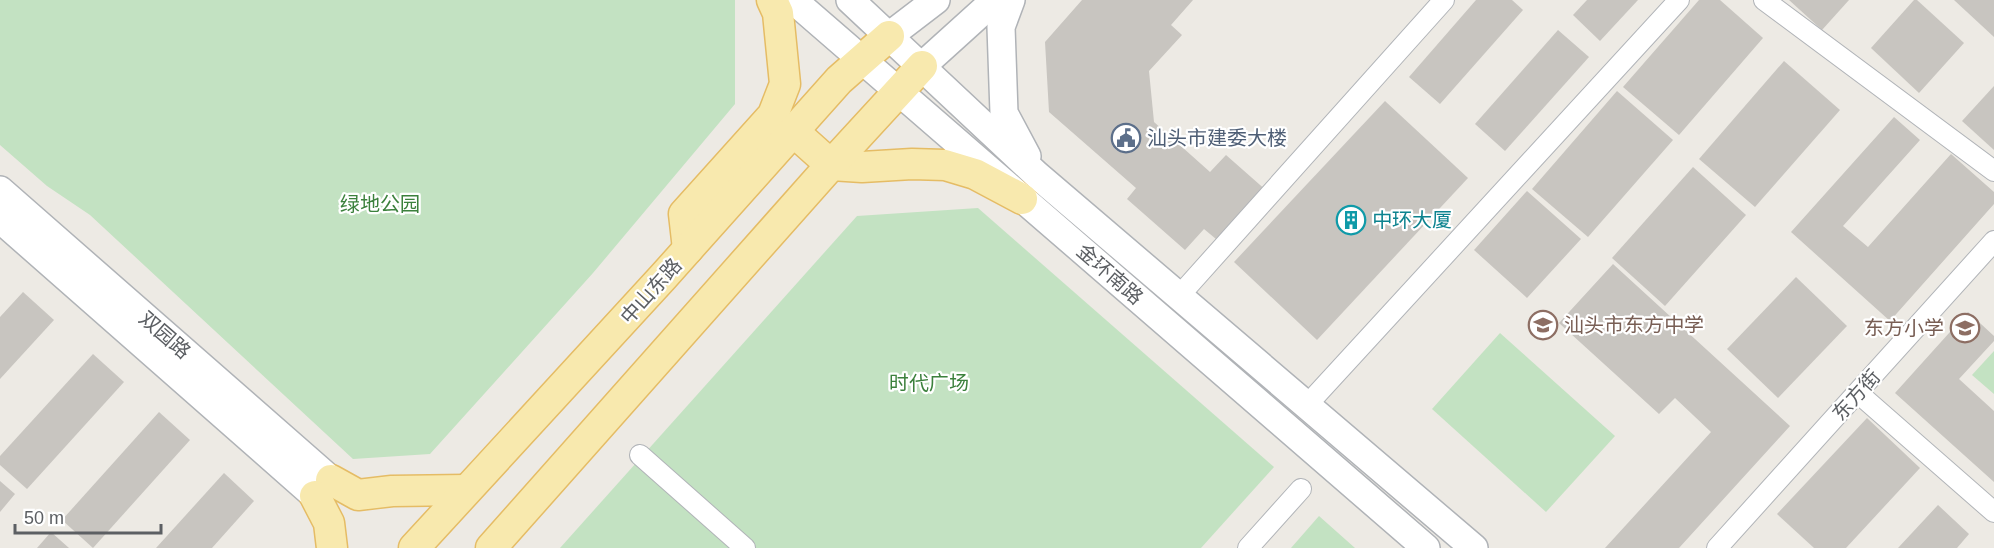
<svg xmlns="http://www.w3.org/2000/svg" width="1994" height="548" viewBox="0 0 1994 548" font-family="Helvetica,'Noto Sans SC',sans-serif">
<style>
.green{fill:#c3e2c2}
.building{fill:#c8c5c0}
.lines{fill:none;stroke-linecap:round;stroke-linejoin:round}
.street-casing{stroke:#b1b4b8;stroke-width:22}
.secondary-casing{stroke:#b0b3b7;stroke-width:30}
.primary-casing{stroke:#e5bc65;stroke-width:33}
.street{stroke:#fff;stroke-width:20}
.secondary{stroke:#fff;stroke-width:27}
.primary{stroke:#f8e9ae;stroke-width:30}
.labels{text-anchor:middle;stroke-width:4.5;stroke-linejoin:round;paint-order:stroke}
.service-label{font-size:20px;fill:#4e5e75;stroke:#fff;text-anchor:start}
.park-label{font-size:20px;fill:#3c813d;stroke:#fff}
.culture-label{font-size:20px;fill:#0d838f;stroke:#fff;text-anchor:start}
.street-label{font-size:20px;fill:#5c5f63;stroke:#fff}
.education-label{font-size:20px;fill:#785e54;stroke:#fff;text-anchor:start}
</style>
<rect width="100%" height="100%" fill="#edeae4"/>
<g class="green">
<polygon points="0,0 735,0 735,104 593,273 430,454 353,459 90,215 47,186 0,145"/>
<polygon points="978,208 1274,467 1201,548 560,548 857,216"/>
<polygon points="1500,333 1615,436 1546,512 1432,409"/>
<polygon points="1994,351 1994,394 1972,375"/>
<polygon points="1319,516 1355,548 1291,548"/>
</g>
<g class="building">
<polygon points="1082,0 1193,0 1171,25 1182,35 1149,71 1154,122 1210,172 1226,155 1268,192 1222,244 1204,229 1185,250 1127,199 1136,188 1049,112 1045,42"/>
<polygon points="1476,0 1512,0 1523,10 1440,104 1409,77"/>
<polygon points="1587,0 1638,0 1600,41 1573,15"/>
<polygon points="1699,0 1720,0 1763,38 1679,135 1623,87"/>
<polygon points="1789,0 1849,0 1822,30"/>
<polygon points="1914,0 1917,0 1964,43 1919,93 1871,48"/>
<polygon points="1954,0 1994,0 1994,37"/>
<polygon points="1558,30 1589,57 1505,151 1475,124"/>
<polygon points="1784,61 1840,110 1755,207 1699,159"/>
<polygon points="1994,86 1994,150 1962,121"/>
<polygon points="1617,91 1673,140 1588,237 1532,189"/>
<polygon points="1385,101 1468,178 1317,340 1234,262"/>
<polygon points="1894,117 1920,140 1843,226 1868,247 1951,154 1994,192 1994,204 1890,321 1791,232"/>
<polygon points="1693,167 1746,215 1665,306 1612,258"/>
<polygon points="1527,191 1581,239 1527,298 1474,250"/>
<polygon points="1613,264 1790,426 1679,548 1605,548 1711,432 1675,398 1659,414 1559,323"/>
<polygon points="1796,277 1847,326 1778,398 1727,349"/>
<polygon points="23,292 54,320 0,379 0,317"/>
<polygon points="1968,312 1994,336 1994,341 1959,379 1994,411 1994,482 1895,393"/>
<polygon points="93,354 124,382 27,489 0,465 0,456"/>
<polygon points="159,412 190,440 93,548 62,520"/>
<polygon points="1867,418 1920,468 1846,548 1814,548 1777,514"/>
<polygon points="224,473 254,501 212,548 156,548"/>
<polygon points="0,481 15,494 0,512"/>
<polygon points="1938,505 1969,534 1957,548 1898,548"/>
<polygon points="51,532 69,548 37,548"/>
</g>
<g class="lines">
<g class="street-casing">
<g id="street">
<polyline points="1764,0 1994,171"/>
<polyline points="1179,296 1444,0"/>
<polyline points="1858,393 1994,512"/>
<polyline points="1307,405 1679,0"/>
<polyline points="640,455 745,548"/>
<polyline points="1248,548 1301,489"/>
<polyline points="1717,548 1994,241"/>
</g>
</g>
<g class="secondary-casing">
<g id="secondary">
<polyline points="793,0 1426,548"/>
<polyline points="850,0 1037,175 1474,548"/>
<polyline points="1011,0 1001,27 1004,113 1027,156"/>
<polyline points="889,36 936,0"/>
<polyline points="922,66 995,0"/>
<polyline points="0,190 331,480"/>
<polyline points="0,219 315,496"/>
</g>
</g>
<g class="primary-casing">
<g id="primary">
<polyline points="793,131 831,165 862,167 912,164 945,165 975,174 1022,199"/>
<polyline points="688,249 684,214 773,115 785,84 778,13 772,0"/>
<polyline points="331,480 358,495 392,491 466,490"/>
<polyline points="315,496 329,523 332,548"/>
<polyline points="414,548 663,277 839,80 889,36"/>
<polyline points="491,548 831,165 922,66"/>
</g>
</g>
<use href="#street" class="street"/>
<use href="#secondary" class="secondary"/>
<use href="#primary" class="primary"/>
</g>
<defs>
<g id="civic-ring" transform="scale(1.5)"><circle r="9.5" fill="#fff" stroke="#5c6f8a" stroke-width="1.5"/><path d="M-.6-6.5H3V-4.5H.6V-3L4-1V1h2V6H-6V1h2V-1L-.6-3ZM-1.2 2.5V6h2.4V2.5Z" fill="#5c6f8a"/></g>
<g id="building-ring" transform="scale(1.5)"><circle r="9.5" fill="#fff" stroke="#0f9aa8" stroke-width="1.5"/><path d="M-4-6H4V6H1V3H-1V6H-4ZM-2.5-4.3h1.7v1.8h-1.7ZM.8-4.3h1.7v1.8H.8ZM-2.5-1h1.7V.8h-1.7ZM.8-1h1.7V.8H.8Z" fill="#0f9aa8"/></g>
<g id="school-ring" transform="scale(1.5)"><circle r="9.5" fill="#fff" stroke="#8d6e63" stroke-width="1.5"/><path d="M0-5L7-2L0 1L-7-2ZM-4 1L0 2.5L4 1V4Q0 6-4 4Z" fill="#8d6e63"/></g>
</defs>
<g fill-rule="evenodd">
<use href="#civic-ring" x="1126" y="138"/>
<use href="#building-ring" x="1351" y="220"/>
<use href="#school-ring" x="1543" y="325"/>
<use href="#school-ring" x="1965" y="328"/>
</g>
<g class="labels">
<g class="service-label">
<text x="1147" y="145">汕头市建委大楼</text>
</g>
<g class="park-label">
<text x="380" y="211">绿地公园</text>
<text x="929" y="390">时代广场</text>
</g>
<g class="culture-label">
<text x="1372" y="227">中环大厦</text>
</g>
<g class="street-label">
<text transform="translate(1110 274) rotate(41)" y="7">金环南路</text>
<text transform="translate(651 291) rotate(-48)" y="7">中山东路</text>
<text transform="translate(165 335) rotate(41)" y="7">双园路</text>
<text transform="translate(1856 395) rotate(-48)" y="7">东方街</text>
</g>
<g class="education-label">
<text x="1564" y="332">汕头市东方中学</text>
<text x="1944" y="335" text-anchor="end">东方小学</text>
</g>
</g>
<path d="M15 524v9h146v-9" fill="none" stroke="#5c5f63" stroke-width="3"/>
<text x="24" y="524" font-size="18" fill="#5c5f63" stroke="#ffffff" stroke-width="4.5" paint-order="stroke">50 m</text>
</svg>
